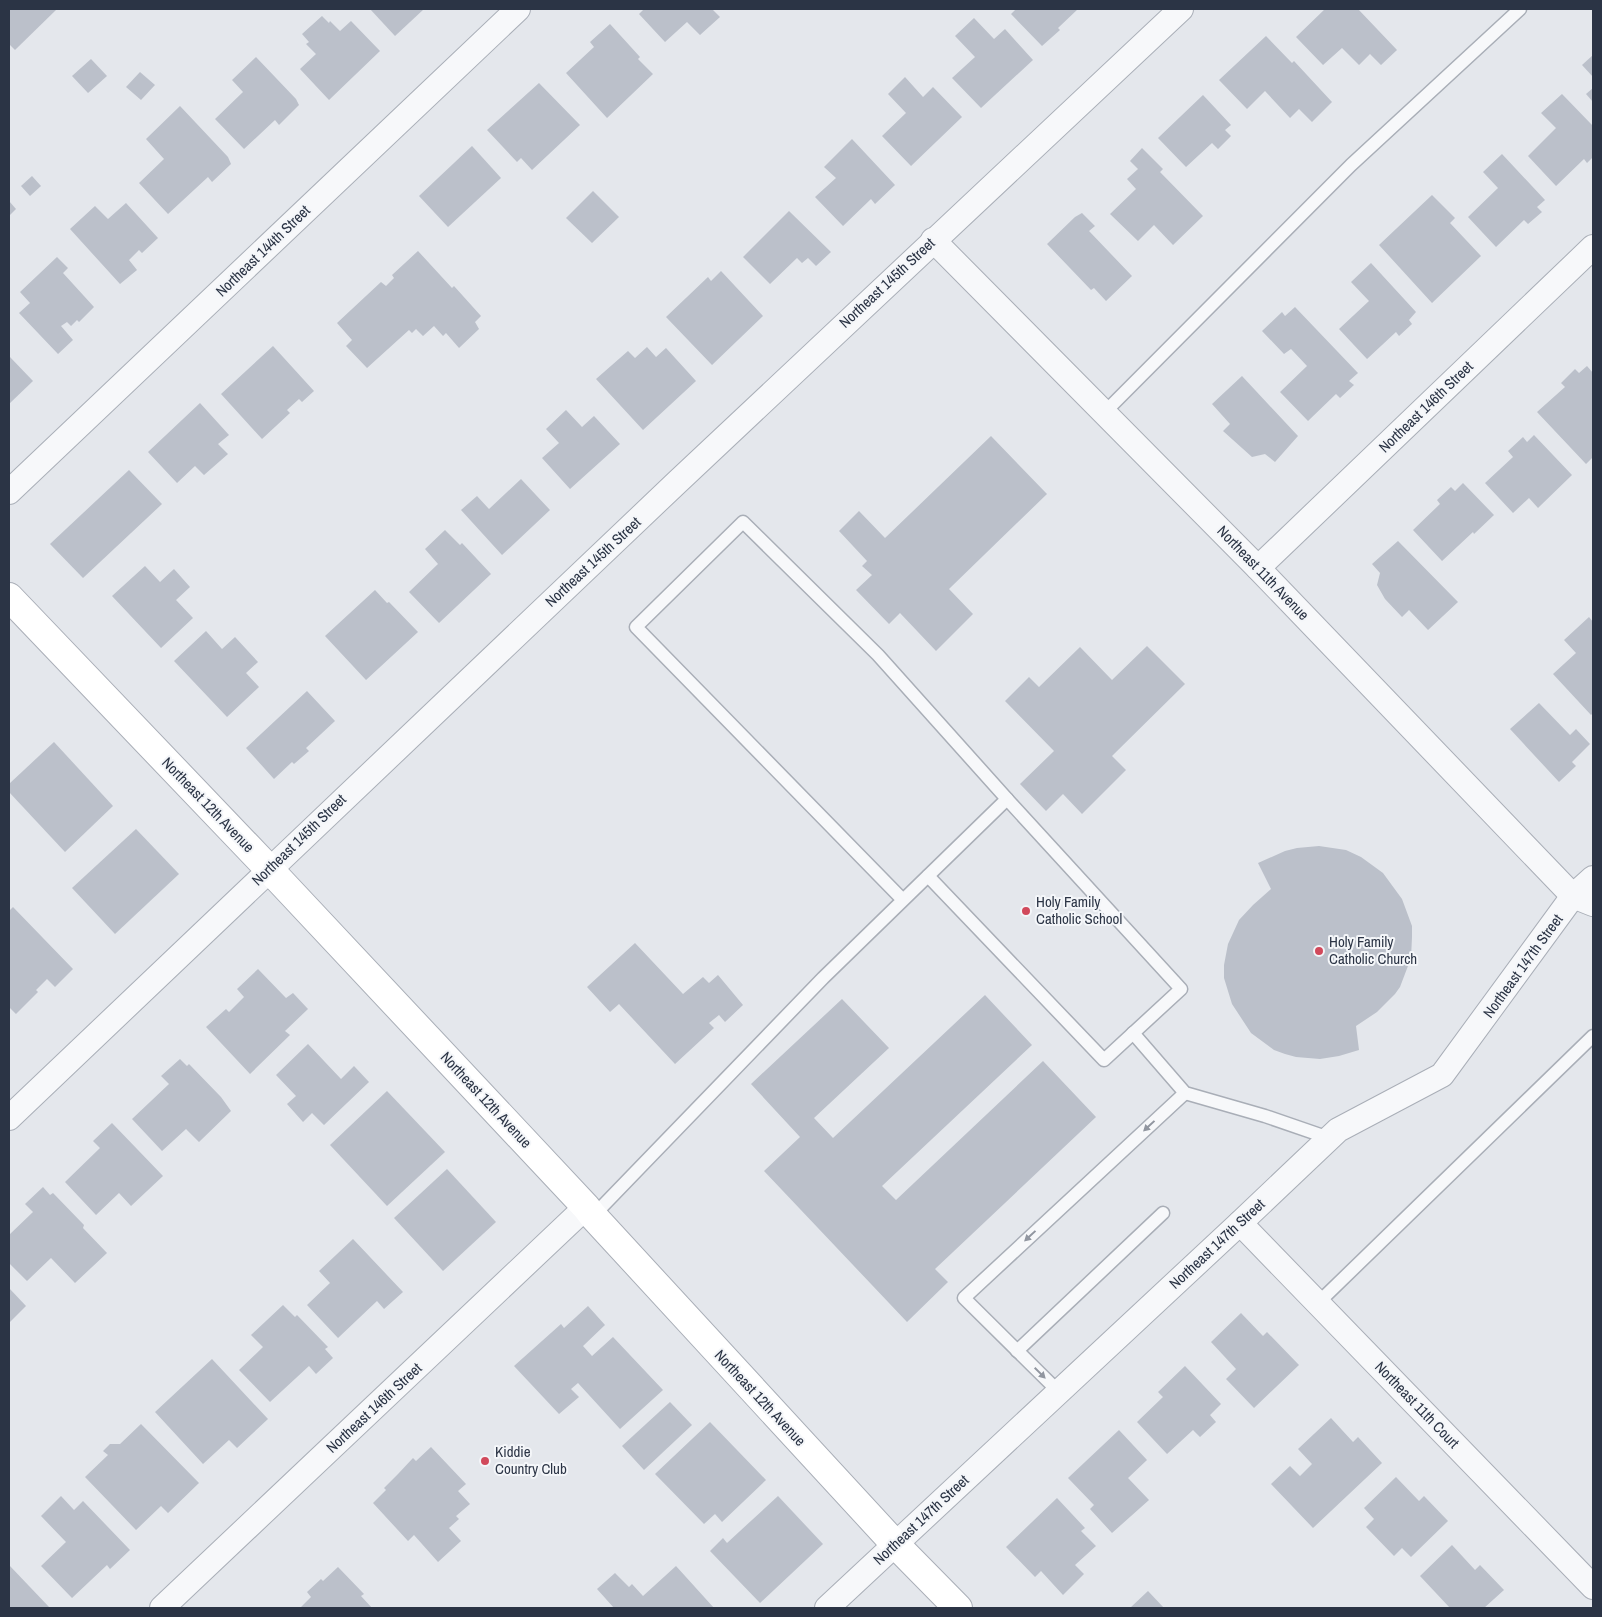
<svg xmlns="http://www.w3.org/2000/svg" width="1602" height="1617" viewBox="0 0 1602 1617" font-family="'Archivo Narrow',sans-serif">
<style>
.building{fill:#bbc0ca}
.lines{fill:none;stroke-linecap:round;stroke-linejoin:round}
.lane-casing{stroke:#a9aeb7;stroke-width:15}
.street-casing{stroke:#a9aeb7;stroke-width:26}
.secondary-casing{stroke:#a9aeb7;stroke-width:30}
.lane{stroke:#f7f8fa;stroke-width:12}
.street{stroke:#f7f8fa;stroke-width:24}
.secondary{stroke:#fff;stroke-width:28}
.oneway{fill:#9196a0}
.poi-dot{fill:#d1495b;stroke:#f4f6f9;stroke-width:2}
.labels{text-anchor:middle;stroke-width:4;stroke-linejoin:round;paint-order:stroke}
.street-label{font-size:15px;fill:#2b3445;stroke:#f4f6f9}
.poi-label{font-size:15px;fill:#2b3445;stroke:#f4f6f9;text-anchor:start}
</style>
<rect width="100%" height="100%" fill="#e4e7ec"/>
<g class="building">
<polygon points="9,9 57,9 15,50 9,44"/>
<polygon points="370,9 424,9 395,36"/>
<polygon points="644,9 712,9 720,17 700,35 687,22 665,42 639,14"/>
<polygon points="1016,9 1078,9 1058,28 1060,30 1042,46 1011,14"/>
<polygon points="1325,9 1358,9 1397,50 1381,65 1370,54 1359,65 1342,48 1323,65 1296,37"/>
<polygon points="322,16 329,23 330,21 340,31 351,21 380,51 329,100 300,69 316,54 306,44 309,42 302,34"/>
<polygon points="974,18 994,39 1005,29 1033,60 981,108 952,78 975,57 955,36"/>
<polygon points="610,24 640,57 638,59 653,74 607,118 566,73 594,47 590,42"/>
<polygon points="1266,36 1292,63 1294,61 1332,102 1312,122 1299,109 1290,118 1265,91 1247,109 1219,80"/>
<polygon points="1593,55 1593,77 1582,65"/>
<polygon points="256,57 296,99 299,105 279,125 275,120 244,149 215,119 243,92 232,80"/>
<polygon points="91,59 107,76 88,93 72,76"/>
<polygon points="140,72 155,85 141,100 126,87"/>
<polygon points="905,77 923,97 933,87 962,117 911,166 882,136 906,113 888,94"/>
<polygon points="539,83 580,125 532,170 521,158 517,162 487,130"/>
<polygon points="1593,88 1593,102 1586,94"/>
<polygon points="1562,94 1593,126 1593,157 1587,163 1584,159 1556,186 1528,156 1556,128 1541,113"/>
<polygon points="1203,95 1231,125 1225,130 1231,136 1218,149 1212,143 1186,167 1158,138"/>
<polygon points="180,106 228,157 231,164 212,182 208,177 168,214 139,183 164,159 146,139"/>
<polygon points="852,139 895,185 875,204 871,199 843,226 815,197 836,178 824,167"/>
<polygon points="472,146 501,178 448,227 419,196"/>
<polygon points="1142,148 1163,169 1160,172 1203,216 1173,245 1154,225 1138,241 1110,214 1136,189 1127,179 1138,169 1130,161"/>
<polygon points="1502,154 1545,200 1537,207 1542,212 1528,224 1524,220 1496,247 1468,217 1498,188 1483,172"/>
<polygon points="32,176 41,186 30,196 21,186"/>
<polygon points="593,191 619,217 592,243 566,218"/>
<polygon points="1432,195 1455,218 1450,223 1481,256 1432,303 1379,245"/>
<polygon points="9,201 16,209 9,216"/>
<polygon points="126,203 158,238 142,253 139,250 129,260 137,270 120,284 70,229 95,206 108,219"/>
<polygon points="789,211 831,252 816,266 808,258 802,263 797,258 770,284 743,257"/>
<polygon points="1082,213 1095,226 1089,231 1132,276 1106,301 1094,288 1091,290 1047,244 1075,217"/>
<polygon points="418,251 452,288 454,286 481,316 475,322 479,329 459,348 446,333 443,336 434,326 423,336 416,329 412,333 409,330 367,368 346,346 352,340 337,323 381,282 386,286 394,278 392,275"/>
<polygon points="57,257 68,268 63,273 94,307 79,322 77,320 71,326 67,322 61,326 73,340 58,354 19,313 30,303 20,292"/>
<polygon points="1371,263 1416,312 1409,320 1412,324 1399,336 1396,332 1367,359 1339,329 1369,301 1351,282"/>
<polygon points="721,271 763,316 712,365 666,317 708,277 711,281"/>
<polygon points="1295,307 1358,373 1349,381 1354,385 1340,398 1336,394 1308,421 1280,392 1307,366 1291,349 1284,354 1262,331 1282,312 1285,316"/>
<polygon points="273,346 314,391 302,402 299,399 287,410 290,413 262,439 221,394"/>
<polygon points="647,347 656,357 666,348 696,381 643,430 596,379 628,351 635,358"/>
<polygon points="9,356 33,381 9,404"/>
<polygon points="1587,366 1593,373 1593,457 1586,464 1537,412 1565,387 1561,383 1575,369 1579,373"/>
<polygon points="1242,376 1298,436 1275,462 1265,454 1252,457 1223,431 1230,424 1212,404"/>
<polygon points="200,403 229,435 218,444 228,454 204,475 195,466 177,483 148,452"/>
<polygon points="566,410 582,427 594,416 620,444 570,489 542,458 559,443 546,429"/>
<polygon points="1534,435 1572,475 1538,508 1529,498 1513,513 1485,483 1513,457 1508,451 1523,437 1527,442"/>
<polygon points="991,436 1047,494 949,589 973,614 936,651 900,613 889,624 856,590 872,575 862,566 867,561 839,531 859,511 885,538"/>
<polygon points="129,470 162,504 83,578 50,544"/>
<polygon points="521,479 550,510 502,555 461,510 477,496 489,509"/>
<polygon points="1463,483 1494,515 1474,534 1473,532 1442,561 1413,530 1440,504 1437,500 1451,487 1455,491"/>
<polygon points="445,530 460,545 462,543 491,574 439,623 409,592 438,564 425,549"/>
<polygon points="1398,541 1458,602 1428,630 1409,610 1402,617 1385,599 1377,585 1380,573 1372,564"/>
<polygon points="145,566 160,582 174,569 190,587 176,600 193,618 161,648 112,596"/>
<polygon points="375,590 387,603 389,602 418,632 366,680 325,636"/>
<polygon points="1589,617 1593,622 1593,713 1591,715 1553,674 1576,653 1564,640"/>
<polygon points="206,631 222,649 235,637 258,662 246,673 259,687 227,717 174,661"/>
<polygon points="1147,646 1185,684 1112,756 1126,770 1082,814 1063,794 1046,811 1020,784 1054,751 1005,701 1029,677 1039,687 1080,647 1112,680"/>
<polygon points="307,691 335,721 306,748 309,751 294,764 292,762 274,779 246,748"/>
<polygon points="1539,703 1570,735 1576,729 1590,744 1572,762 1576,766 1559,782 1510,729"/>
<polygon points="54,742 113,806 65,852 9,792 9,784"/>
<polygon points="136,829 179,874 115,934 72,888"/>
<polygon points="1319,846 1346,850 1361,857 1383,873 1402,899 1412,926 1412,937 1411,958 1400,987 1395,994 1377,1012 1356,1026 1359,1050 1339,1056 1320,1059 1296,1057 1285,1054 1274,1050 1251,1033 1232,1004 1224,978 1224,965 1228,944 1239,920 1253,905 1271,889 1258,863 1285,851 1297,848"/>
<polygon points="13,907 73,969 55,987 47,979 36,990 38,992 16,1014 9,1007 9,911"/>
<polygon points="635,943 683,994 703,977 709,983 718,975 743,1005 725,1022 719,1015 709,1023 714,1028 675,1064 619,1004 610,1012 587,987"/>
<polygon points="258,969 286,998 293,993 308,1009 285,1031 290,1035 250,1074 206,1027 226,1009 229,1012 244,997 237,989"/>
<polygon points="985,995 1032,1045 882,1186 896,1200 1043,1061 1096,1117 935,1269 948,1282 907,1322 764,1171 800,1137 751,1084 842,999 889,1048 814,1118 833,1138"/>
<polygon points="308,1044 341,1079 354,1066 369,1082 324,1125 312,1113 303,1122 287,1104 296,1096 276,1075"/>
<polygon points="180,1059 187,1066 189,1064 221,1097 231,1111 199,1142 186,1129 162,1151 132,1119 169,1084 161,1076"/>
<polygon points="387,1091 445,1152 387,1206 330,1145"/>
<polygon points="112,1123 163,1176 131,1206 119,1193 96,1215 65,1182 100,1148 93,1141"/>
<polygon points="447,1169 496,1222 443,1271 394,1218"/>
<polygon points="43,1187 50,1195 53,1193 84,1225 83,1228 107,1253 75,1283 51,1258 27,1281 9,1263 9,1235 33,1212 25,1204"/>
<polygon points="353,1239 403,1292 384,1309 377,1301 338,1338 307,1305 330,1283 319,1271"/>
<polygon points="9,1288 26,1306 9,1323"/>
<polygon points="283,1305 295,1317 297,1315 328,1347 325,1349 333,1358 316,1374 309,1366 270,1402 239,1370 263,1347 251,1335"/>
<polygon points="588,1306 605,1325 583,1346 592,1356 613,1337 663,1390 620,1429 578,1383 571,1389 579,1397 559,1414 514,1366 561,1324 564,1328"/>
<polygon points="1241,1313 1263,1336 1267,1332 1299,1365 1254,1408 1226,1379 1236,1369 1211,1342"/>
<polygon points="212,1359 268,1419 237,1448 229,1440 203,1464 155,1412"/>
<polygon points="1185,1366 1221,1404 1210,1415 1216,1422 1200,1437 1193,1430 1167,1454 1137,1422 1163,1397 1158,1392"/>
<polygon points="670,1402 692,1425 644,1470 622,1446"/>
<polygon points="1331,1418 1353,1442 1358,1437 1382,1463 1313,1528 1271,1484 1290,1466 1300,1476 1312,1464 1298,1449"/>
<polygon points="710,1422 766,1480 722,1522 715,1514 704,1524 655,1474"/>
<polygon points="141,1424 199,1483 168,1513 161,1506 136,1530 85,1477 108,1455 103,1451 110,1444 120,1444"/>
<polygon points="1119,1430 1147,1460 1128,1478 1149,1500 1112,1533 1090,1509 1094,1505 1068,1478"/>
<polygon points="431,1447 466,1484 458,1491 470,1504 456,1516 459,1519 449,1528 461,1541 438,1562 414,1535 408,1541 373,1503 386,1490 384,1488 398,1474 413,1458 416,1461"/>
<polygon points="1396,1477 1419,1501 1424,1496 1448,1521 1411,1557 1402,1548 1394,1556 1366,1527 1374,1519 1364,1508"/>
<polygon points="61,1496 74,1510 83,1501 130,1550 110,1569 107,1565 72,1598 41,1566 66,1542 41,1516"/>
<polygon points="778,1496 823,1544 760,1603 710,1551 723,1538 727,1543"/>
<polygon points="1057,1498 1085,1528 1081,1531 1096,1546 1075,1565 1084,1574 1063,1595 1041,1571 1035,1577 1006,1547"/>
<polygon points="1452,1545 1475,1570 1480,1565 1504,1590 1484,1608 1450,1608 1420,1576"/>
<polygon points="9,1565 50,1608 9,1608"/>
<polygon points="676,1566 714,1608 614,1608 597,1589 615,1573 629,1587 632,1584 643,1596"/>
<polygon points="338,1567 364,1594 361,1596 372,1608 300,1608 311,1597 307,1592 321,1579 323,1581"/>
<polygon points="1148,1591 1164,1608 1130,1608"/>
</g>
<g class="lines">
<g class="lane-casing">
<g id="lane">
<polyline points="1104,413 1351,165 1520,9"/>
<polyline points="928,876 1104,1060 1181,989 1007,799"/>
<polyline points="1133,1033 1185,1093 1265,1116 1329,1138"/>
<polyline points="593,1216 823,978 1007,799 878,655 743,522 636,627 903,900"/>
<polyline points="1318,1303 1593,1036"/>
<polyline points="1017,1351 1163,1213"/>
<polyline points="1059,1392 964,1298 1185,1093"/>
</g>
</g>
<g class="street-casing">
<g id="street">
<polyline points="933,240 1258,568 1573,896 1593,904"/>
<polyline points="9,492 518,9"/>
<polyline points="1258,568 1593,247"/>
<path d="M9,1118C397,746 788,376 1181,9"/>
<polyline points="1240,1223 1593,1587"/>
<polyline points="162,1608 586,1207"/>
<polyline points="827,1608 1240,1223 1338,1130 1442,1075 1573,896 1593,878"/>
</g>
</g>
<g class="secondary-casing">
<polyline id="secondary" points="9,597 269,869 586,1207 593,1216 895,1544 958,1608"/>
</g>
<use href="#lane" class="lane"/>
<use href="#street" class="street"/>
<use href="#secondary" class="secondary"/>
</g>
<defs><path id="oneway-solid" d="M-6-.8H1V-3.2L6.5 0L1 3.2V.8H-6Z" transform="scale(1.25)"/></defs>
<g class="oneway">
<use href="#oneway-solid" transform="translate(1149 1126) rotate(137)"/>
<use href="#oneway-solid" transform="translate(1030 1236) rotate(137)"/>
<use href="#oneway-solid" transform="translate(1040 1373) rotate(45)"/>
</g>
<g class="poi-dot">
<circle cx="1026" cy="911" r="5"/>
<circle cx="1319" cy="951" r="5"/>
<circle cx="485" cy="1461" r="5"/>
</g>
<g class="labels">
<g class="street-label">
<text transform="translate(263 251) rotate(-44)" y="5">Northeast 144th Street</text>
<text transform="translate(887 283) rotate(-43)" y="5">Northeast 145th Street</text>
<text transform="translate(1426 407) rotate(-44)" y="5">Northeast 146th Street</text>
<text transform="translate(593 562) rotate(-43)" y="5">Northeast 145th Street</text>
<text transform="translate(1263 573) rotate(46)" y="5">Northeast 11th Avenue</text>
<text transform="translate(208 805) rotate(46)" y="5">Northeast 12th Avenue</text>
<text transform="translate(299 840) rotate(-44)" y="5">Northeast 145th Street</text>
<text transform="translate(1523 966) rotate(-54)" y="5">Northeast 147th Street</text>
<text transform="translate(486 1100) rotate(47)" y="5">Northeast 12th Avenue</text>
<text transform="translate(1217 1244) rotate(-43)" y="5">Northeast 147th Street</text>
<text transform="translate(760 1398) rotate(47)" y="5">Northeast 12th Avenue</text>
<text transform="translate(1417 1405) rotate(46)" y="5">Northeast 11th Court</text>
<text transform="translate(374 1408) rotate(-43)" y="5">Northeast 146th Street</text>
<text transform="translate(921 1520) rotate(-43)" y="5">Northeast 147th Street</text>
</g>
<g class="poi-label">
<text x="1036" y="907">Holy Family<tspan x="1036" dy="17">Catholic School</tspan></text>
<text x="1329" y="947">Holy Family<tspan x="1329" dy="17">Catholic Church</tspan></text>
<text x="495" y="1457">Kiddie<tspan x="495" dy="17">Country Club</tspan></text>
</g>
</g>
<rect width="1602" height="1617" fill="none" stroke="#2b3445" stroke-width="20"/>
</svg>
